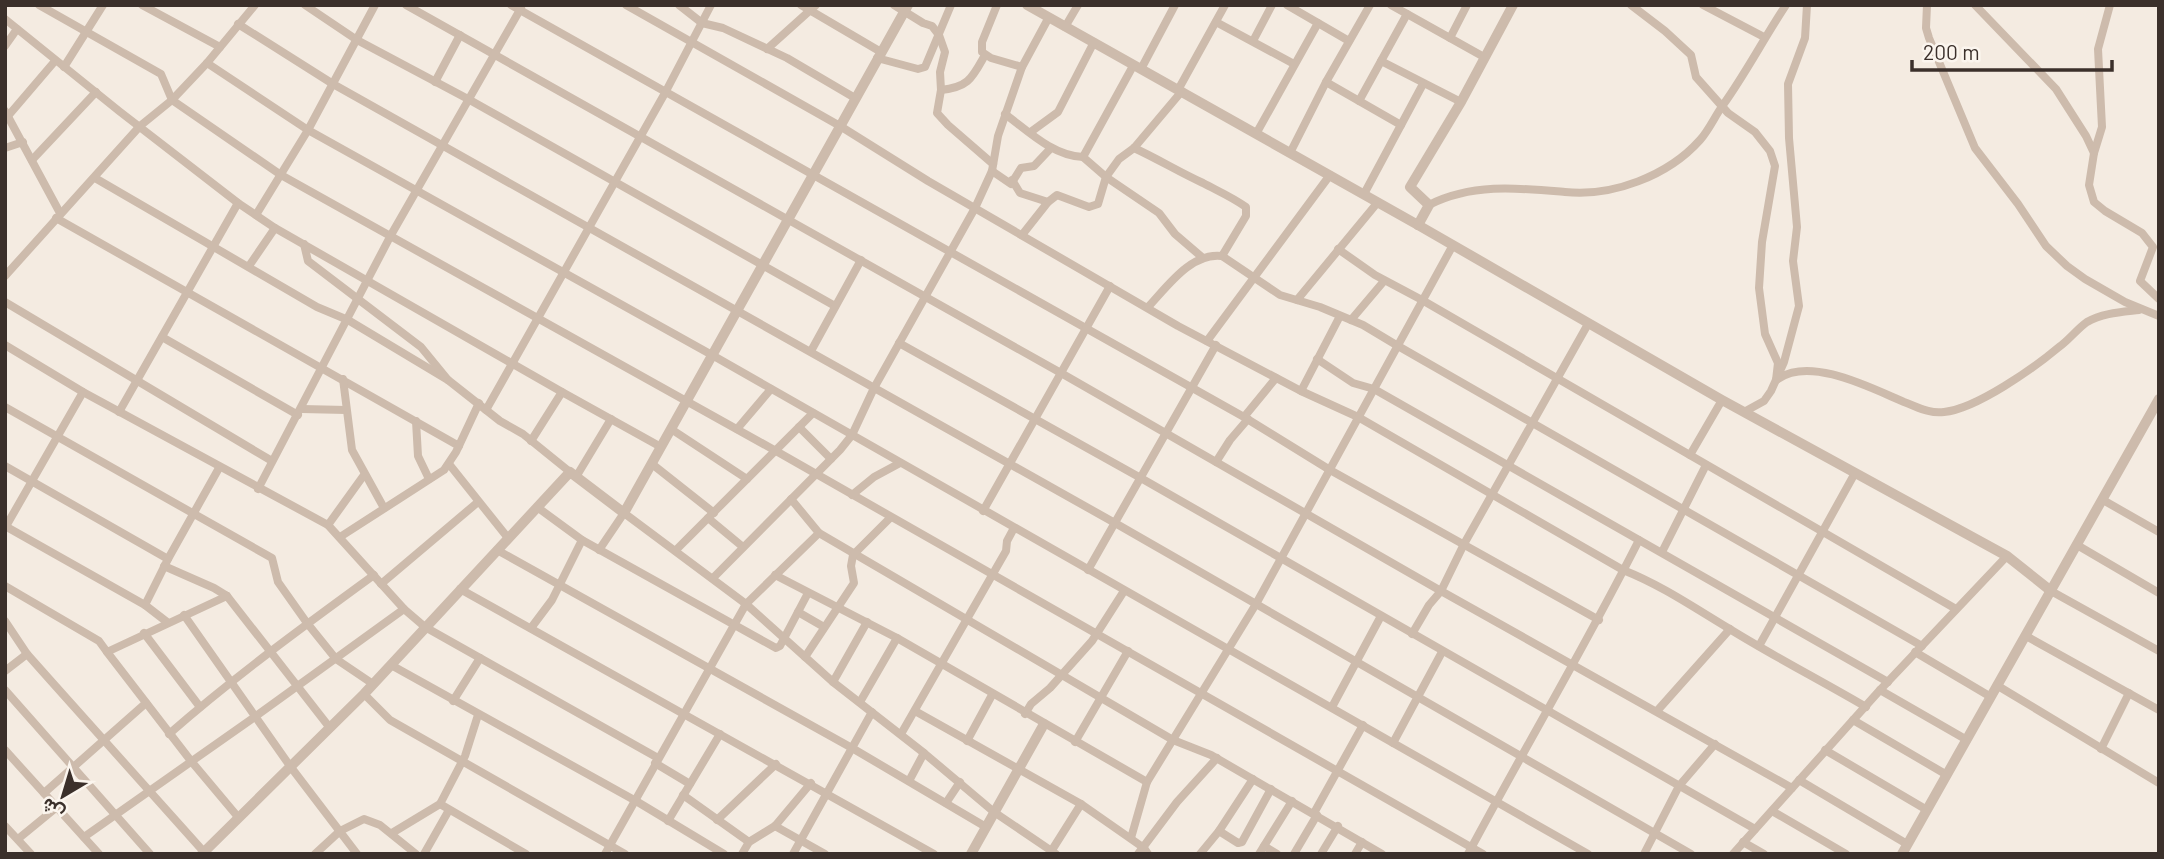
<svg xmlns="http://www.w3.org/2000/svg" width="2164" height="859" viewBox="0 0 2164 859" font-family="Barlow,Vazirmatn,sans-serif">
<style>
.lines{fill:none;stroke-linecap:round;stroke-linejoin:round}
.minor{stroke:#cdbbac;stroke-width:8}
.tertiary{stroke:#cdbbac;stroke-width:10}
</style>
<rect width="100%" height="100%" fill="#f4ebe1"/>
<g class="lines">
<g class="minor">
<polyline points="39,5 161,74 172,100 281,175 776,451 1483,854"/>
<polyline points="142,5 220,47"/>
<polyline points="305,5 357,40 468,99 835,306"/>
<polyline points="406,5 1061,373 1441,591 1792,788"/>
<polyline points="511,5 1244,417 1330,470 1599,620"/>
<path d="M626,5L840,126L928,181L1178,326L1301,391L1358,417L1623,570C1661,585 1693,607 1728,628C1773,656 1820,680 1866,707"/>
<polyline points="679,5 702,23 723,28 787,58 855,98"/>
<polyline points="801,5 881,52"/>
<polyline points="894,5 923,23 932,26 939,35 945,52 940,72 941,90 937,113 948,125 993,164"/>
<polyline points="997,5 982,42 982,52 991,58 1022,67"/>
<polyline points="1287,5 1349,41"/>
<polyline points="1391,5 1484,57"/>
<polyline points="1631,5 1665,31 1691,55 1696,77 1728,113 1755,132 1770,151 1775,166 1762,242 1759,288 1765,334 1778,363 1776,380"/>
<polyline points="1703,5 1764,37"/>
<polyline points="1927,5 1926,28 1929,38 1975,148 2018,204 2046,246 2067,266 2085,279 2125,302 2159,316"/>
<polyline points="1975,5 2056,89 2086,136 2094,153 2089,185 2094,202 2105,211 2142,233 2153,247 2140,281 2159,299"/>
<polyline points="5,19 119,111 238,203 275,228 562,392 531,441"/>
<polyline points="1216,22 1294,64"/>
<polyline points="238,24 333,84 1115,523 1691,854"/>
<polyline points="1065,27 1078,5"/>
<polyline points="1450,38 1467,5"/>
<polyline points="1253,41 1272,5"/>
<polyline points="5,46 17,29"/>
<polyline points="767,49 816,5"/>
<polyline points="877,58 918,69 925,67 951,5"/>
<polyline points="1381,61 1461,102"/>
<polyline points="207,63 308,130 712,355 1588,854"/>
<polyline points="1133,66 1083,157 1106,177 1159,213 1175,234 1203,258"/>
<polyline points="64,67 103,5"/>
<polyline points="1141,69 1175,5"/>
<polyline points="435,82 460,35"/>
<polyline points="1326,82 1401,125"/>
<path d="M941,90C969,87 972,78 985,55"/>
<polyline points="1178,90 1225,5"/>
<polyline points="1359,101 1407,14"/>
<polyline points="5,111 60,213"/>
<path d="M1005,114C1028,131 1053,156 1083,157"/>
<polyline points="8,116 55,61"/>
<polyline points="1032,131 1058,112 1094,42"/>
<polyline points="1256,134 1318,23"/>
<polyline points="5,148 23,142"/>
<path d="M1134,148C1158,159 1179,172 1203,183C1218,191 1232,197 1246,207V216L1222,256"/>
<polyline points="1290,153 1326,82 1370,5"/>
<polyline points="2094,153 2102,127 2098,49 2110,5"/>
<polyline points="32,160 96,92"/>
<polyline points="992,171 1011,184 1021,168 1034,166 1051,148"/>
<polyline points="95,178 317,307 348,320 448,380"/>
<polyline points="1012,180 1020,193 1048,202"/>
<polyline points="1364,194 1423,84"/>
<path d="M1429,205C1472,183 1519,188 1565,192C1612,197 1668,176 1700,140C1709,130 1715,116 1723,105C1746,73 1764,38 1786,5"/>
<polyline points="256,215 308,130 375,5"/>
<polyline points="56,218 459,446"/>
<polyline points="1022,235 1048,202 1057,195 1089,207 1098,204 1106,177 1119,159 1134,148 1182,91"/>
<polyline points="304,244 308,261 421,347 448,380 500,421 523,434 570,472"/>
<polyline points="1338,249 1375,275 1422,300 1956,609"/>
<polyline points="249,266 275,228"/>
<polyline points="5,276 140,126 172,100 207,63 255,5"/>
<polyline points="1297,300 1378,202"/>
<polyline points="5,302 272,461"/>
<path d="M1148,307C1167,287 1191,252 1222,256L1280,295L1320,307L1363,325L1398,346L1922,646"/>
<polyline points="1351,320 1384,281"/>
<polyline points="162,337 298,415"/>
<polyline points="1207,341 1330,175"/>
<polyline points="899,343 1139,477 1755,829"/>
<polyline points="5,345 83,392 328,525 404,609 425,627 658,758"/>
<polyline points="811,351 861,260"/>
<polyline points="1317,359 1353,383 1374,389 1888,682"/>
<polyline points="343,379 352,450 384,508"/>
<path d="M1778,379C1810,356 1871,388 1904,402C1918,407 1929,414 1944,412C1976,409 2034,368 2059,347C2069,340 2077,329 2087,322C2102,313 2122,312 2139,310"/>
<polyline points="1301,391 1340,316"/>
<polyline points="562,392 661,447"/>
<polyline points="5,407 272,558 278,582 307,623 336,659 373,684"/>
<polyline points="302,409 346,410"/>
<polyline points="486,410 665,93 711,5"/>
<polyline points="119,412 238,203"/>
<polyline points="1744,412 1764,401 1771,391 1784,362 1799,306 1793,261 1797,227 1789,138 1788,84 1805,38 1807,5"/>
<polyline points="1244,417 1276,378"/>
<polyline points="416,421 418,456 429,479"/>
<polyline points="799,427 831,459"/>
<polyline points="671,429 747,479"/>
<polyline points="737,429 771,389"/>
<polyline points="1690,455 1722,400"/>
<polyline points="1216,462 1230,440 1248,419"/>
<polyline points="449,464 508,538"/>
<polyline points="652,464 714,513"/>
<polyline points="5,466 168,559"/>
<polyline points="576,477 611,419"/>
<polyline points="258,489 391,235 521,8"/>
<polyline points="852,495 874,477 900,463"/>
<polyline points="2103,500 2159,532"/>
<polyline points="537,507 582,540 776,648 780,646 808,593"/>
<polyline points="983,511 1110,286"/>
<polyline points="708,518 743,547"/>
<polyline points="328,525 364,475"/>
<polyline points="5,526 145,605"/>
<polyline points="5,528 83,392"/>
<polyline points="819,533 1173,740 1211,755 1382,854"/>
<polyline points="340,537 444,470 456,452 479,403"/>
<polyline points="2077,545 2159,593"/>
<polyline points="497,550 852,748 986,827"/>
<polyline points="599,550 624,513 746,604 833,682 924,753 994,812 1056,854"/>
<polyline points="676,550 813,413"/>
<polyline points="1662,552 1706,465"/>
<polyline points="164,566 214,588 227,596 330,728"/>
<polyline points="1088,570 1216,345"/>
<polyline points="775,575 897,638 1147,782"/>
<polyline points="713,578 840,450 852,435 874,388 975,208 992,171 998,136 1022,67 1049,17"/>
<polyline points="381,584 478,502"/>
<polyline points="5,586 99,641 107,652 227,596"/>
<polyline points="460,589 934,854"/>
<polyline points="2051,591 2159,651"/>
<polyline points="798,612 824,627"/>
<polyline points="184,615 290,766 357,854"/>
<polyline points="5,621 27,654 51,681 204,852"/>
<polyline points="167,622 145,605 168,559 219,468"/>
<polyline points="531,628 552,600 582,540"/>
<polyline points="144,633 200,707"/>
<polyline points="1412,634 1429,605 1441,591 1464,544 1588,324"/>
<polyline points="2026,636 2159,710"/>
<polyline points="1759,646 1855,473"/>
<polyline points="107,652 191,761 238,817"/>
<polyline points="1915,652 1991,697"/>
<polyline points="805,657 854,583 851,566 853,555 890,518"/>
<polyline points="391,665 636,801 724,854"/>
<polyline points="5,671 27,654"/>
<polyline points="833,682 867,622"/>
<polyline points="1998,686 2159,783"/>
<polyline points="5,690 150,854"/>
<polyline points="1880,690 1967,740"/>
<polyline points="364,694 390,720 625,854"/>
<polyline points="453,701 480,658"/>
<polyline points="860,702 897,638"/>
<polyline points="1332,707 1381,616"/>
<polyline points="915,711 1081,804 1144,848 1148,854"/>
<polyline points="1657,711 1730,629"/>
<polyline points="1025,714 1031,704 1050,688 1092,641 1124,591"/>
<polyline points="1853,720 1947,775"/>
<path d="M169,734C234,677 304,626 374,575"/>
<polyline points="901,734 1006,551 1007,541 1014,528"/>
<polyline points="967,741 992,695"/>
<polyline points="1075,742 1128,651"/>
<polyline points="1393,743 1442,652"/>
<polyline points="2101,749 2129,693"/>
<polyline points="5,750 99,854"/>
<polyline points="1825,750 1927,810"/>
<polyline points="655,763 690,784"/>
<polyline points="1799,780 1907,844"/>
<polyline points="909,781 924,753"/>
<polyline points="44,793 146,703"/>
<polyline points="683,795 749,842"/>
<polyline points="946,803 960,782"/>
<polyline points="440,804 526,854"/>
<polyline points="1772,811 1846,854"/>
<polyline points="1314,813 1363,725"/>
<polyline points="717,820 776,764"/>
<polyline points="668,821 720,734"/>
<polyline points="5,826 31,854"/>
<polyline points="775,826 825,854"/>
<polyline points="1219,831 1238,843 1242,842 1271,789"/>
<polyline points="392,833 440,804 465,756 478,715"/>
<polyline points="84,837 256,716 404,609"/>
<polyline points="1131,838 1147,782 1256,604 1453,245"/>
<polyline points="18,839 57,807"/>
<polyline points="1743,842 1764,854"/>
<polyline points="1264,846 1277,854"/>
<polyline points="1052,850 1081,804"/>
<polyline points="315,854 340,831 364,819 380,825 416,854"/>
<polyline points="424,854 449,810"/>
<polyline points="605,854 746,604 819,533 791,499"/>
<polyline points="742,854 749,842 775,826 811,783"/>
<polyline points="793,854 872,712"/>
<polyline points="1138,854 1177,802 1217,758"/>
<polyline points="1200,854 1219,831 1253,779"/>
<polyline points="1259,854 1292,801"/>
<polyline points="1294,854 1317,815"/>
<polyline points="1321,854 1338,826"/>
<polyline points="1355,854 1362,842"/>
<path d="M1468,854C1524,749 1585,647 1639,540"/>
<polyline points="1644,854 1679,786 1715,744"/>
<polyline points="1733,854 1880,690 2007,556"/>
</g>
<g class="tertiary">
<polyline points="1027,5 1418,225 1722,400 2007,556 2051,591"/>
<polyline points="1418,225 1429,205 1410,187 1461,102 1513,5"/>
<polyline points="202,854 364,694 570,472 624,513 908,5"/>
<polyline points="971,854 1044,724"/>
<polyline points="1902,854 2159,399"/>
</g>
</g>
<rect width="2164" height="859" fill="none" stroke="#3b302b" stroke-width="14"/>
<g transform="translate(63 796) rotate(218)" stroke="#fbf5ee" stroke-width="5" paint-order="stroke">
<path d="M0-5L12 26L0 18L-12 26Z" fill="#3b302b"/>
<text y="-10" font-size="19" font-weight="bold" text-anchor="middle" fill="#3b302b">ش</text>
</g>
<path d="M1912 60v10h200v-10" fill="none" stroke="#3b302b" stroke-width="3.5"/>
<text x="1923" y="60" font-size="21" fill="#3b302b" stroke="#fbf5ee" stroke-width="5" paint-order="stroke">200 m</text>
</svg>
